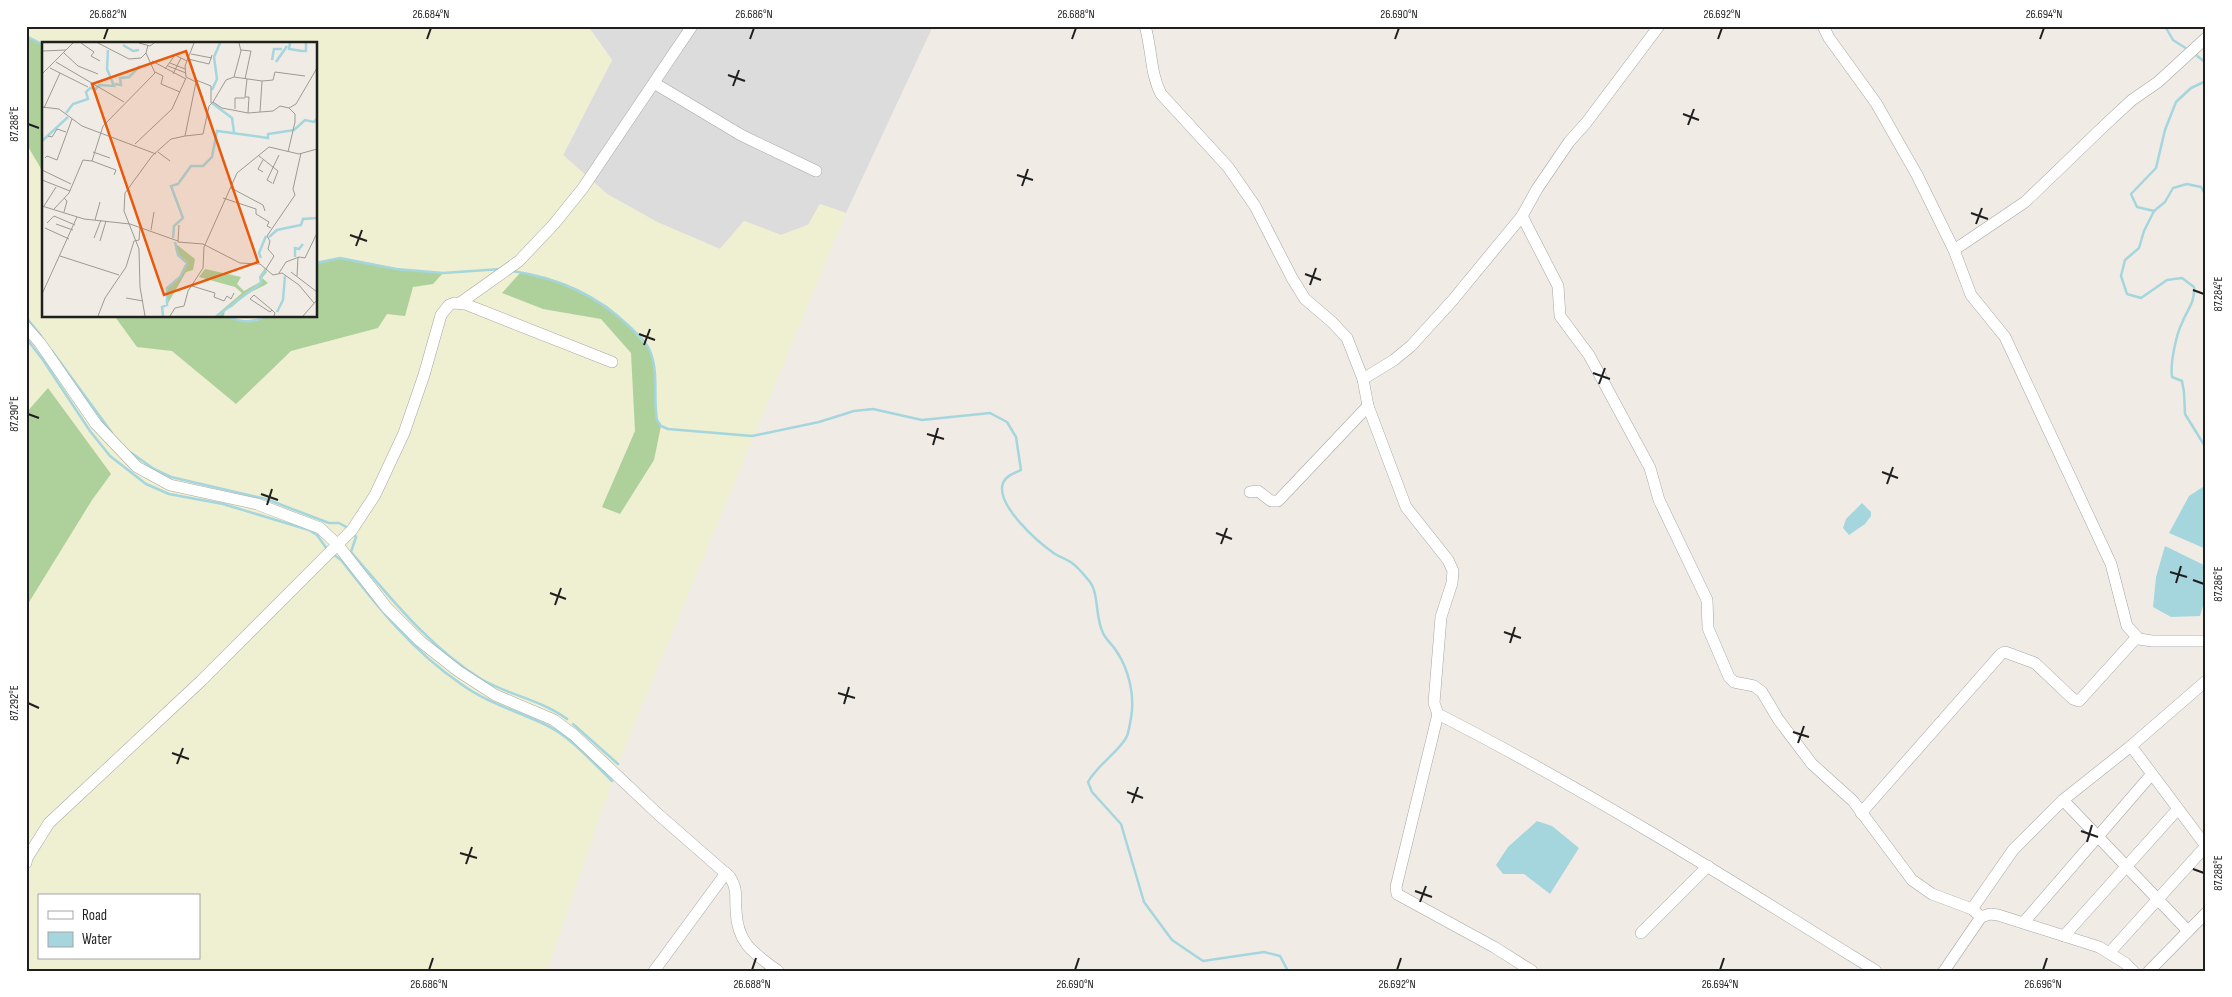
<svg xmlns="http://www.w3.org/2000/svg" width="2232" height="997" viewBox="0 0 2232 997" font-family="'Sofia Sans Condensed',sans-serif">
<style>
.residential{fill:#dddcdc}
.farmland{fill:#efefd1;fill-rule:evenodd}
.forest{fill:#aed09a}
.water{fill:#a5d6de}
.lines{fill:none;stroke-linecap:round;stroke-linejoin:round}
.stream{stroke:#a5d6de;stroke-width:2.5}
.minor-casing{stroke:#a6a6a6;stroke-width:12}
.minor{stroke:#fff;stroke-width:11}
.ticks{fill:none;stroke:#1f1f1f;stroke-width:2}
.inset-river{fill:none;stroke:#a5d6de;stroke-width:2.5}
.inset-road{fill:none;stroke:#9c9a96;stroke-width:1}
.view{fill:#e8590c;fill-opacity:0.15;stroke:#e8590c;stroke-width:2.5}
.inset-edge{fill:none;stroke:#1f1f1f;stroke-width:2.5}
.neatline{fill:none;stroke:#1f1f1f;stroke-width:2}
.ticks-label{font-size:12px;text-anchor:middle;fill:#1f1f1f}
</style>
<rect width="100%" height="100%" fill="#f0ece5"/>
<polygon class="residential" points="588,26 933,26 846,213 820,204 808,225 781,235 744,221 720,249 657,222 607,194 563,155 612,60"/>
<path class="farmland" d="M26,26H588L612,60L563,155L607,194L657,222L720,249L744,221L781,235L808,225L820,204L846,213L618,764L547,971H26ZM44,44H316V316H44ZM39,896H199V958H39Z"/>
<g class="forest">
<polygon points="26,36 44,45 44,174 26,143"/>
<polygon points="340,258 396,269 443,273 433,284 413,287 405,316 387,314 378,328 291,351 236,404 172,351 137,347 116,318 228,316 233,319 251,321 257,321 266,316 316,316 316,263"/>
<polygon points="521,272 545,277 566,284 607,306 620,317 650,350 655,367 656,416 661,426 654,460 620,514 602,507 635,431 631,353 601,319 543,309 502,293"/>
<polygon points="48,388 111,474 92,500 26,607 26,413"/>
</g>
<g class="water">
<polygon points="2206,485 2206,549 2169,533 2189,496"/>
<polygon points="1862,503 1871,512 1871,516 1865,524 1849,535 1843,528 1846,519"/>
<polygon points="2165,546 2206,566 2206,596 2200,616 2171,617 2153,607 2156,577"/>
<polygon points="1537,821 1552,826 1579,848 1550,894 1524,874 1503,874 1496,865 1508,847"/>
</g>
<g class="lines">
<g class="stream">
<polyline points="2165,26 2173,40 2187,49"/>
<polyline points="26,36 44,45"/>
<polyline points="2196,55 2206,63"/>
<polyline points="2206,81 2191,88 2176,102 2165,130 2156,168 2131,194 2137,207 2154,211 2165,202 2173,188 2187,184 2201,187 2206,196"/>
<path d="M2154,211L2144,231L2139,248L2125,260L2121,276L2127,294L2141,298L2167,280L2182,278L2194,287C2195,303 2188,308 2182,323C2176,335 2170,364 2172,377L2182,381L2184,392L2185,414L2206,448"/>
<polyline points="316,263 340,258 396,269 443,273 501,269"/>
<path d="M512,271C559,278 597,295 631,328C638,335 647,342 650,351C659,373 653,398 657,420L661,426L668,429L752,436L819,422L854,411L873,409L922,420L990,413L1007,422L1016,437L1021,470C1014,473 1006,476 1003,483C995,505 1039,543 1055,554C1060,557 1067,559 1072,563C1078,567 1085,576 1090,582C1099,594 1095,617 1103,633C1106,640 1113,645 1117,652C1129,670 1135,696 1131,718C1130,723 1129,731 1127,736C1121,750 1097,765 1088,782L1092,792L1121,824L1144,902L1172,940L1203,961L1264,952L1280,956L1288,971"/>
<path d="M228,316C240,323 254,323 266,316"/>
<polyline points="26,317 41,336"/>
<polyline points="26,338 43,360 90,431 110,456 146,484 169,494 223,504 309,530 317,535 327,549"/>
<polyline points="52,351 112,433"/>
<polyline points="130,452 154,469 171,477 266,499 329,523 339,523 348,528"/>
<path d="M354,534L356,537L351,552C390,597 429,647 481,679C508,695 542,700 567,719"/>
<path d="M333,554L341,560C377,606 412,651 461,684C487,703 517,711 546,725C570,736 593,763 612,781"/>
<polyline points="573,724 618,764"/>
</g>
<g class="minor-casing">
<g id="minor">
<path d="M1145,26C1152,49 1150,73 1161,94L1228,167L1255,206L1292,278L1305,299L1332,322L1347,338L1363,379L1368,406L1406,507L1448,560L1453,571L1452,583L1441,617L1434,703L1438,714C1589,791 1732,881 1876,971"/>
<polyline points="1823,26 1829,38 1876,103 1917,175 1954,250 1971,295 2005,337 2111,564 2127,626 2139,639 2152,641 2206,641"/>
<polyline points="654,83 741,135 816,171"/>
<polyline points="1522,216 1558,286 1560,316 1589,355 1650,468 1659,500 1707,600 1708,628 1729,677 1734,682 1754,686 1762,692 1778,719 1812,764 1853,801 1912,880 1932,894 1972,909 1981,917"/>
<polyline points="1954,250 2025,202 2105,125 2132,100 2158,82 2206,38"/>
<polyline points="460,303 519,261 554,224 583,188 692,26"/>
<path d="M26,327L40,343L96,424L137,467L170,485L257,504L320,528L337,544L387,608L420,641L458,671L495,695L554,720L574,735L659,815L730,877C738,891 735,895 736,910C737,943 753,953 778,971"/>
<polyline points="1363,379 1394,360 1411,346 1452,301 1522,216 1537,189 1569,142 1586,123 1659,26"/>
<polyline points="1250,492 1258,491 1271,501 1278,501 1368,406"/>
<polyline points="1438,714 1396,887 1397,894 1494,947 1532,971"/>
<polyline points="2131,746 2206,846"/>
<polyline points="2063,800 2188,931"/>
<polyline points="1861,813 2001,654 2005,652 2035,663 2073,699 2079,701 2137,637"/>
<polyline points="26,863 27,858 49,823 201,681 352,530 375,495 404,433 424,375 441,315 449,305 454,303 465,304 612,362"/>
<polyline points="1972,909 2013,850 2063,800 2131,746 2206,681"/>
<polyline points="2024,922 2151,775"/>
<polyline points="1641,933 1708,866"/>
<polyline points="2064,936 2177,810"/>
<polyline points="2110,952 2206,846"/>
<polyline points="654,971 726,873"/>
<polyline points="1944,971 1981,917 1990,914 1998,915 2099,947 2125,963 2133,971"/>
<polyline points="2149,971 2206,913"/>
</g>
</g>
<use href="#minor" class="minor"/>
</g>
<path class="ticks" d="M104,39L108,28M427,39L431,28M750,39L754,28M1072,39L1076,28M1395,39L1399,28M1718,39L1722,28M2040,39L2044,28M728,75L745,81M733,86L739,70M1683,114L1699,120M28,124L39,128M1688,125L1694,109M1017,175L1033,180M1022,186L1028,169M1971,213L1988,219M1976,224L1982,208M350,235L367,241M356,246L362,230M1305,274L1321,280M1310,285L1316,268M2193,290L2204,294M639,334L655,340M644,345L650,329M1593,373L1610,379M1599,384L1605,368M28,414L39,418M927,434L944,439M933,445L938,428M1882,472L1898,478M1887,484L1893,467M261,494L278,500M267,505L272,489M1216,533L1232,539M1221,544L1227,528M2170,572L2187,577M2193,580L2204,584M2176,583L2181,566M550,593L566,599M555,605L561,588M1504,632L1521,638M1510,643L1515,627M838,693L855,698M28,703L39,708M844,704L849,687M1793,732L1809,737M1798,743L1804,726M172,753L189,759M177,764L183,748M1127,792L1143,798M1132,803L1138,787M2081,831L2098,837M2087,842L2092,825M460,853L477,858M466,864L472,847M2193,869L2204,873M1415,891L1432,897M1420,902L1426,886M429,970L433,958M752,970L756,958M1075,970L1079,958M1397,970L1401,958M1720,970L1724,958M2043,970L2047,958"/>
<g transform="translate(42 42)">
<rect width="275" height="275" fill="#f0ece5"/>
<path d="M134,202L153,217L151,228L144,230L125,263V246L138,235L145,221L136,213ZM223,226L225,230L220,236L226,241L223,243L203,253L190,265L183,267L182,274H173L200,251L193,245L157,235L163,227L199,235L195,242L202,249L218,240L217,235Z" fill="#aed09a"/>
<path class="inset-river" d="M248,1L247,7L260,9H264V1M81,3L91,9L97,8M230,18L232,7H240M234,20L245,4M73,42L79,43L78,36L87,35L98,24M56,43L72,44L65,27L66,8M170,48L175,37L172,15L178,1M170,61L190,76L192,90M24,71L31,62L46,57L44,50L48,46L54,47L56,44M0,99L26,75M227,195L235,188L259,183L261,177L275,176M131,196L132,184L141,176L129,144L136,142L149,124H161L170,115L175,89L226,96V92L252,88L263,78L272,80L275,77M253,215V206L257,207L261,202M219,216L217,211L224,194M235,270L241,258L243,234M121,274L120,265L125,263V246L138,235L145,221L136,213L133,200M175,274L219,241V234L223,229"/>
<path class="inset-road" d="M39,1L52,10L49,14L58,19M56,1L87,17L99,16L104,11M97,1L108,4L112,1M199,8L209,9L203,37M0,9L24,8M22,11L36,24L56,32M149,12L170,16M146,17L167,22L170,13M110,19L144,37M14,20L82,60M128,21L143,27M126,24L144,31M8,26L46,45M123,27L133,13L145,19M113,30L121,34L119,42L138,50M0,32L31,1M131,32L139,16M192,35L220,39L231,38L233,30L263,34M205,37L203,55H207L206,71M154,38L169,44V61M171,60L184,38L192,35L199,9L197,1M0,65L17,67L40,84L114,112M2,66L18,31M193,67V56H203M218,70L220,39M6,94L10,95L15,87L24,90M143,94L161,92L167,64L171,60L180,66L206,71L231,69L238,64L247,66L254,62L275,26M93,102L130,67L144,36M51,110L68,116M116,110L128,119M246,110L253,80V72L247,66M217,114L236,129L231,142M3,116L5,114L15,118L30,77M50,119L74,128L72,133M0,128L29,142M221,130L216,127L221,118M0,138L28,149M230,141L225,138L237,113M189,146L221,163L223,169M181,156L214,167V172L227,180L225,184L229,186M0,164L42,177L88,182L136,199M2,164L14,145M12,167L27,151L41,118L50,119L61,84L113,31L104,11L106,3M22,170L25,159L22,156M53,178L58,160M5,181L12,174L33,183M14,182L31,188M137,183L136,200L161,202L198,221L218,222L231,233L240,231L257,243L272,261M3,186L27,197M109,188L112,170M52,196L59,178M58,199L64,179M18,214L77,233M224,227L232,214L226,207L228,199L225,194L253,153L251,147L259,111M249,230L275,250M237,231L244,220L257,215L263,216L275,191M255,234L256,215M150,244L173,251L172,255L182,259L185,254L189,257L192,251M0,252L35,175M84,256L101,259M230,268L228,270L208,257L212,253L230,268L233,271L232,274M56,274L63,256L84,225L92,199L97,198L98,185M103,274L98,245L97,207L82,169L83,151L110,114L129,97L143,94L154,40L144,35L143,24L152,1M128,274L133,266L142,264L146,249L161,226L162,205L195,131L227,105L257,112L275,107M261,274L275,258"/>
<path class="view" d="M144,9L216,220L122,253L50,42Z"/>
<rect width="275" height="275" class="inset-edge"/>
</g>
<rect width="2232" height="997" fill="none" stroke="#ffffff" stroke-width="55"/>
<rect x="38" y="894" width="162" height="65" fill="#ffffff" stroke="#a5a5a5"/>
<rect x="48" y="911" width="25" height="8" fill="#ffffff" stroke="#a5a5a5"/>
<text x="82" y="920" font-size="15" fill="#1f1f1f">Road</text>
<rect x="48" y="932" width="25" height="15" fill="#a5d6de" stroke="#a5a5a5"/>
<text x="82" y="944" font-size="15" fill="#1f1f1f">Water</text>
<rect x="28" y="28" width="2176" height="942" class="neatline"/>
<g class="ticks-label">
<text x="108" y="18">26.682°N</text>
<text x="431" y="18">26.684°N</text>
<text x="754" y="18">26.686°N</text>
<text x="1076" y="18">26.688°N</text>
<text x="1399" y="18">26.690°N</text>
<text x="1722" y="18">26.692°N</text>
<text x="2044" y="18">26.694°N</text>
<text transform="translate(14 124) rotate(-90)" y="4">87.288°E</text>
<text transform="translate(2218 294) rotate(-90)" y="4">87.284°E</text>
<text transform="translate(14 414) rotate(-90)" y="4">87.290°E</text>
<text transform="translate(2218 584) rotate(-90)" y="4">87.286°E</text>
<text transform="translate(14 703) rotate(-90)" y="4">87.292°E</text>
<text transform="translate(2218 873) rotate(-90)" y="4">87.288°E</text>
<text x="429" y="988">26.686°N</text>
<text x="752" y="988">26.688°N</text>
<text x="1075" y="988">26.690°N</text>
<text x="1397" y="988">26.692°N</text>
<text x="1720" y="988">26.694°N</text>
<text x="2043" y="988">26.696°N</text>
</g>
</svg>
